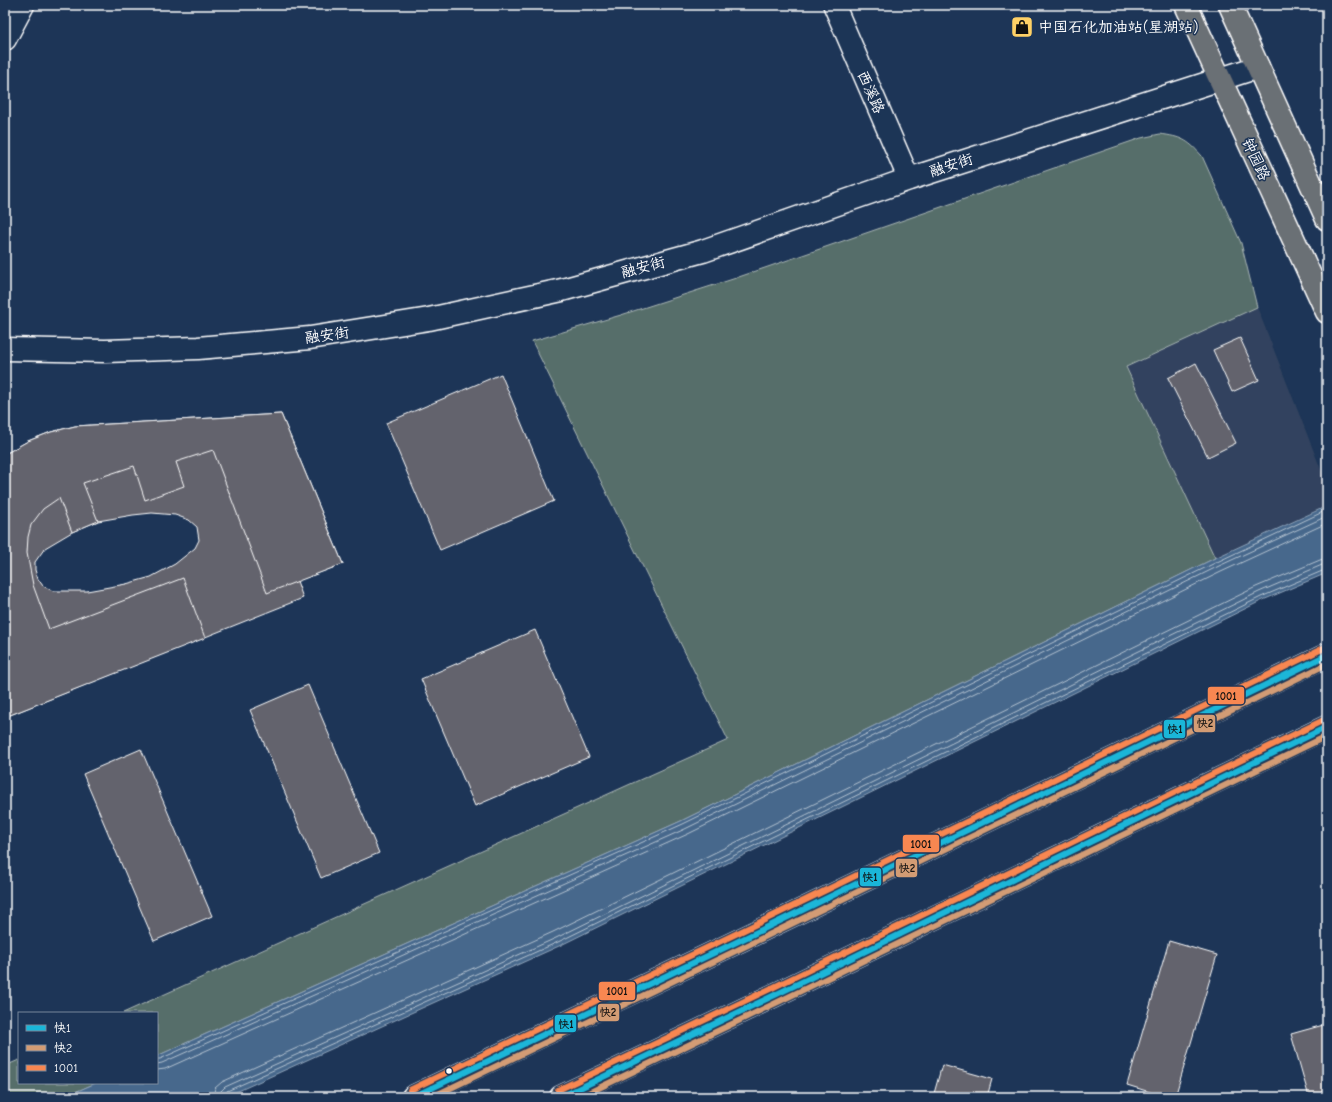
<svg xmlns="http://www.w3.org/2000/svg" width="1332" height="1102" viewBox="0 0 1332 1102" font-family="'Comic Neue','LXGW WenKai TC',sans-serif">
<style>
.built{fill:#32435e}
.green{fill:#566e6a;stroke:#aab6b4}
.water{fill:#46688c;stroke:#90a4ba}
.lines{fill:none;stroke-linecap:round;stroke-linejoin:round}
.shore{stroke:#b5c3d1;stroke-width:1}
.building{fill:#63636d;stroke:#fff;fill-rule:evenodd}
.minor-casing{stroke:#fff;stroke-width:24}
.tertiary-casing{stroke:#fff;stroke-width:25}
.primary-casing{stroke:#fff;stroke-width:25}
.minor{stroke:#1d3557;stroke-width:21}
.tertiary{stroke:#1d3557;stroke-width:22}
.primary{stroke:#6b6f75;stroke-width:22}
.bus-1-casing{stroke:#1d3557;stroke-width:9}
.bus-2-casing{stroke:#1d3557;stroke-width:9}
.bus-3-casing{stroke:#1d3557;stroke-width:9}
.bus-1{stroke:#1ab6d8;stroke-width:6}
.bus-2{stroke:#d39c74;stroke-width:6}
.bus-3{stroke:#f88751;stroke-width:6}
.bus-dot{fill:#fff;stroke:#1d3557;stroke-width:1.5}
.labels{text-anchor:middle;stroke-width:3;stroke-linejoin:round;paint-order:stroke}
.poi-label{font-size:15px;fill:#fff;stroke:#1d3557;text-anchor:start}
.street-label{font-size:15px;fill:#fff;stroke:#1d3557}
.line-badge{stroke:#1d3557;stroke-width:1.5}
.pale-badge-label{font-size:11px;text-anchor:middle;font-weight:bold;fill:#111}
</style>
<rect width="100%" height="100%" fill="#1d3557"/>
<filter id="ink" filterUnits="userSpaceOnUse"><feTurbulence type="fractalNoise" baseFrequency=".025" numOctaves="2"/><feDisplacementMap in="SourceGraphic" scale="8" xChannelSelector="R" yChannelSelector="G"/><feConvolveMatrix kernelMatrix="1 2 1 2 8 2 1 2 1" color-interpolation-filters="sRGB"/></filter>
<g filter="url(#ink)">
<polygon class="built" points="1257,307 1327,485 1327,506 1215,558 1126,367"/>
<g class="green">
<path d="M1160,134C1181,137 1187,139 1202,156L1241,243L1257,307L1126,367L1215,558L681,821L157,1056V1013H123L728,740L532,341L621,315L733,279L1141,138Z"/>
<polygon points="19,1060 19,1083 96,1083 64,1097 6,1097 5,1066"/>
</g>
<polygon class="water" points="1327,506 1327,573 1263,600 559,946 225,1097 64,1097 96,1083 157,1083 157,1056 681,821 1215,558"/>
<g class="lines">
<g class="shore">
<polyline points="157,1059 160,1059 683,824 1217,562 1327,510"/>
<polyline points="157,1064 162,1063 685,829 1219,566 1327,516"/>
<polyline points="157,1070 165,1069 688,834 1221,572 1327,523"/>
<polyline points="213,1097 215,1088 222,1082 553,932 1256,587 1320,560 1327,558"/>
<polyline points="219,1097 221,1091 225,1087 556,938 1259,592 1322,565 1327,564"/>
<polyline points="224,1097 225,1094 227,1091 558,942 1261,597 1327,569"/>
</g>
</g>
<g class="building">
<polygon points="1240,338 1259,380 1232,392 1213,350"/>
<polygon points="1196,363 1236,443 1208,457 1168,378"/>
<polygon points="501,374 554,501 440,550 386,423"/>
<path d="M281,414L343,564L297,581L303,598L5,717V454L28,441L51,432L75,426ZM152,513L175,515L189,520L197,527L199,540L195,548L175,564L151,577L126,584L87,591H53L43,586L38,579L35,570V562L45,548L72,532L98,521L133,515Z"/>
<polygon points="281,414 343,564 267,593 213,450 176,462 184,486 145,500 134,466 83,483 98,521 72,532 59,498 43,509 31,525 28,537 27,553 33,585 49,629 183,578 205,638 5,717 5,454 28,441 51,432 75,426"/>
<polygon points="535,630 589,757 475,806 421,679"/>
<polygon points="308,685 379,853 321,878 250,710"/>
<polygon points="141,749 212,916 154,941 83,774"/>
<polygon points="1169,941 1217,955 1175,1097 1166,1097 1127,1085"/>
<polygon points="1327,1024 1327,1097 1309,1097 1291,1034"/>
<polygon points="942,1065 992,1079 987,1097 933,1097"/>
</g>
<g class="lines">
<g class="minor-casing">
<polyline id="minor" points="834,5 909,179"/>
</g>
<g class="tertiary-casing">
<g id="tertiary">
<polyline points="5,39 23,5"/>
<polyline points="5,349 105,351 198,348 310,338 429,319 562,290 703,251 909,179 1258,67"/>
</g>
</g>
<g class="primary-casing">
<g id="primary">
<polyline points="1186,5 1327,312"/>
<polyline points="1230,5 1327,219"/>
<polyline points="413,1097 747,937 1327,655"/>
<polyline points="561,1097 777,994 1327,727"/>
</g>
</g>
<use href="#minor" class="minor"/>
<use href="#tertiary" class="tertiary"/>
<use href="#primary" class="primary"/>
<g class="bus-1-casing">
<g id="bus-1">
<polyline points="413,1097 747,937 1327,655"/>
<polyline points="561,1097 777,994 1327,727"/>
</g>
</g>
<g class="bus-2-casing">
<g id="bus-2">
<polyline points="432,1097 750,944 1327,664"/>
<polyline points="580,1097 780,1001 1327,736"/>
</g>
</g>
<g class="bus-3-casing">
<g id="bus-3">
<polyline points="410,1090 744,930 1324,648"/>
<polyline points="558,1090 774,987 1324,720"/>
</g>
</g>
<use href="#bus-1" class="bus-1"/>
<use href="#bus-2" class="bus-2"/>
<use href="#bus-3" class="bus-3"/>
</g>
</g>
<defs>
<g id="shop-square" transform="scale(1.15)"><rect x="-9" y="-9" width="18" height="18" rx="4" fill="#ffd166" stroke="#1d3557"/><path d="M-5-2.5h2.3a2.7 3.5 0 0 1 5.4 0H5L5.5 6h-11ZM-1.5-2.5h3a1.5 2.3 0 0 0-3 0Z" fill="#111"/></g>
</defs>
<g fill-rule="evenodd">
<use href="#shop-square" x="1022" y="27"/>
</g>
<circle class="bus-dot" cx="449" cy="1071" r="3.5"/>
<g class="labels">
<g class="poi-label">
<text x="1038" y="32">中国石化加油站(星湖站)</text>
</g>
<g class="street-label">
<text transform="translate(871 92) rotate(66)" y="5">西溪路</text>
<text transform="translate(1256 159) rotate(65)" y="5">钟园路</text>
<text transform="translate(951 165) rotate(-18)" y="5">融安街</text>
<text transform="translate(643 267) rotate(-15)" y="5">融安街</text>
<text transform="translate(327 335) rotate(-8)" y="5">融安街</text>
</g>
</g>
<g class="line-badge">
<rect x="1207" y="686" width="38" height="19" rx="4" fill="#f88751"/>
<rect x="1193" y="714" width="23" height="19" rx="4" fill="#d39c74"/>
<rect x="1163" y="719" width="23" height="20" rx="4" fill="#1ab6d8"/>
<rect x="902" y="834" width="38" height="19" rx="4" fill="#f88751"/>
<rect x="895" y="858" width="23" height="20" rx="4" fill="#d39c74"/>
<rect x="859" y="867" width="23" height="20" rx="4" fill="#1ab6d8"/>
<rect x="598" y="981" width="38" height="20" rx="4" fill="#f88751"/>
<rect x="597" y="1003" width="23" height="19" rx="4" fill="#d39c74"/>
<rect x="554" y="1014" width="23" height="19" rx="4" fill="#1ab6d8"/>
</g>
<g class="pale-badge-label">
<text x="1226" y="700">1001</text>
<text x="1205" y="727">快2</text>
<text x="1175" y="733">快1</text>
<text x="921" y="848">1001</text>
<text x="907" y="872">快2</text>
<text x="870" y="881">快1</text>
<text x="617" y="995">1001</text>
<text x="608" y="1016">快2</text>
<text x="566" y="1028">快1</text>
</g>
<rect width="1332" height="1102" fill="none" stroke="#1d3557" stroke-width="20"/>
<rect x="10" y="10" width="1312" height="1082" fill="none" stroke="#fff" stroke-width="1.5" filter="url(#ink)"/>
<rect x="18" y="1012" width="140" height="72" fill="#1d3557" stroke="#77869a"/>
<rect x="26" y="1025" width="20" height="6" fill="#1ab6d8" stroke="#77869a"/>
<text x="54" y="1032" font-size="12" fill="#ffffff">快1</text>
<rect x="26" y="1045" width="20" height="6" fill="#d39c74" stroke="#77869a"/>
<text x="54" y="1052" font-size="12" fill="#ffffff">快2</text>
<rect x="26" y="1065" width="20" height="6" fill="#f88751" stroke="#77869a"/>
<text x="54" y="1072" font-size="12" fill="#ffffff">1001</text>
</svg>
